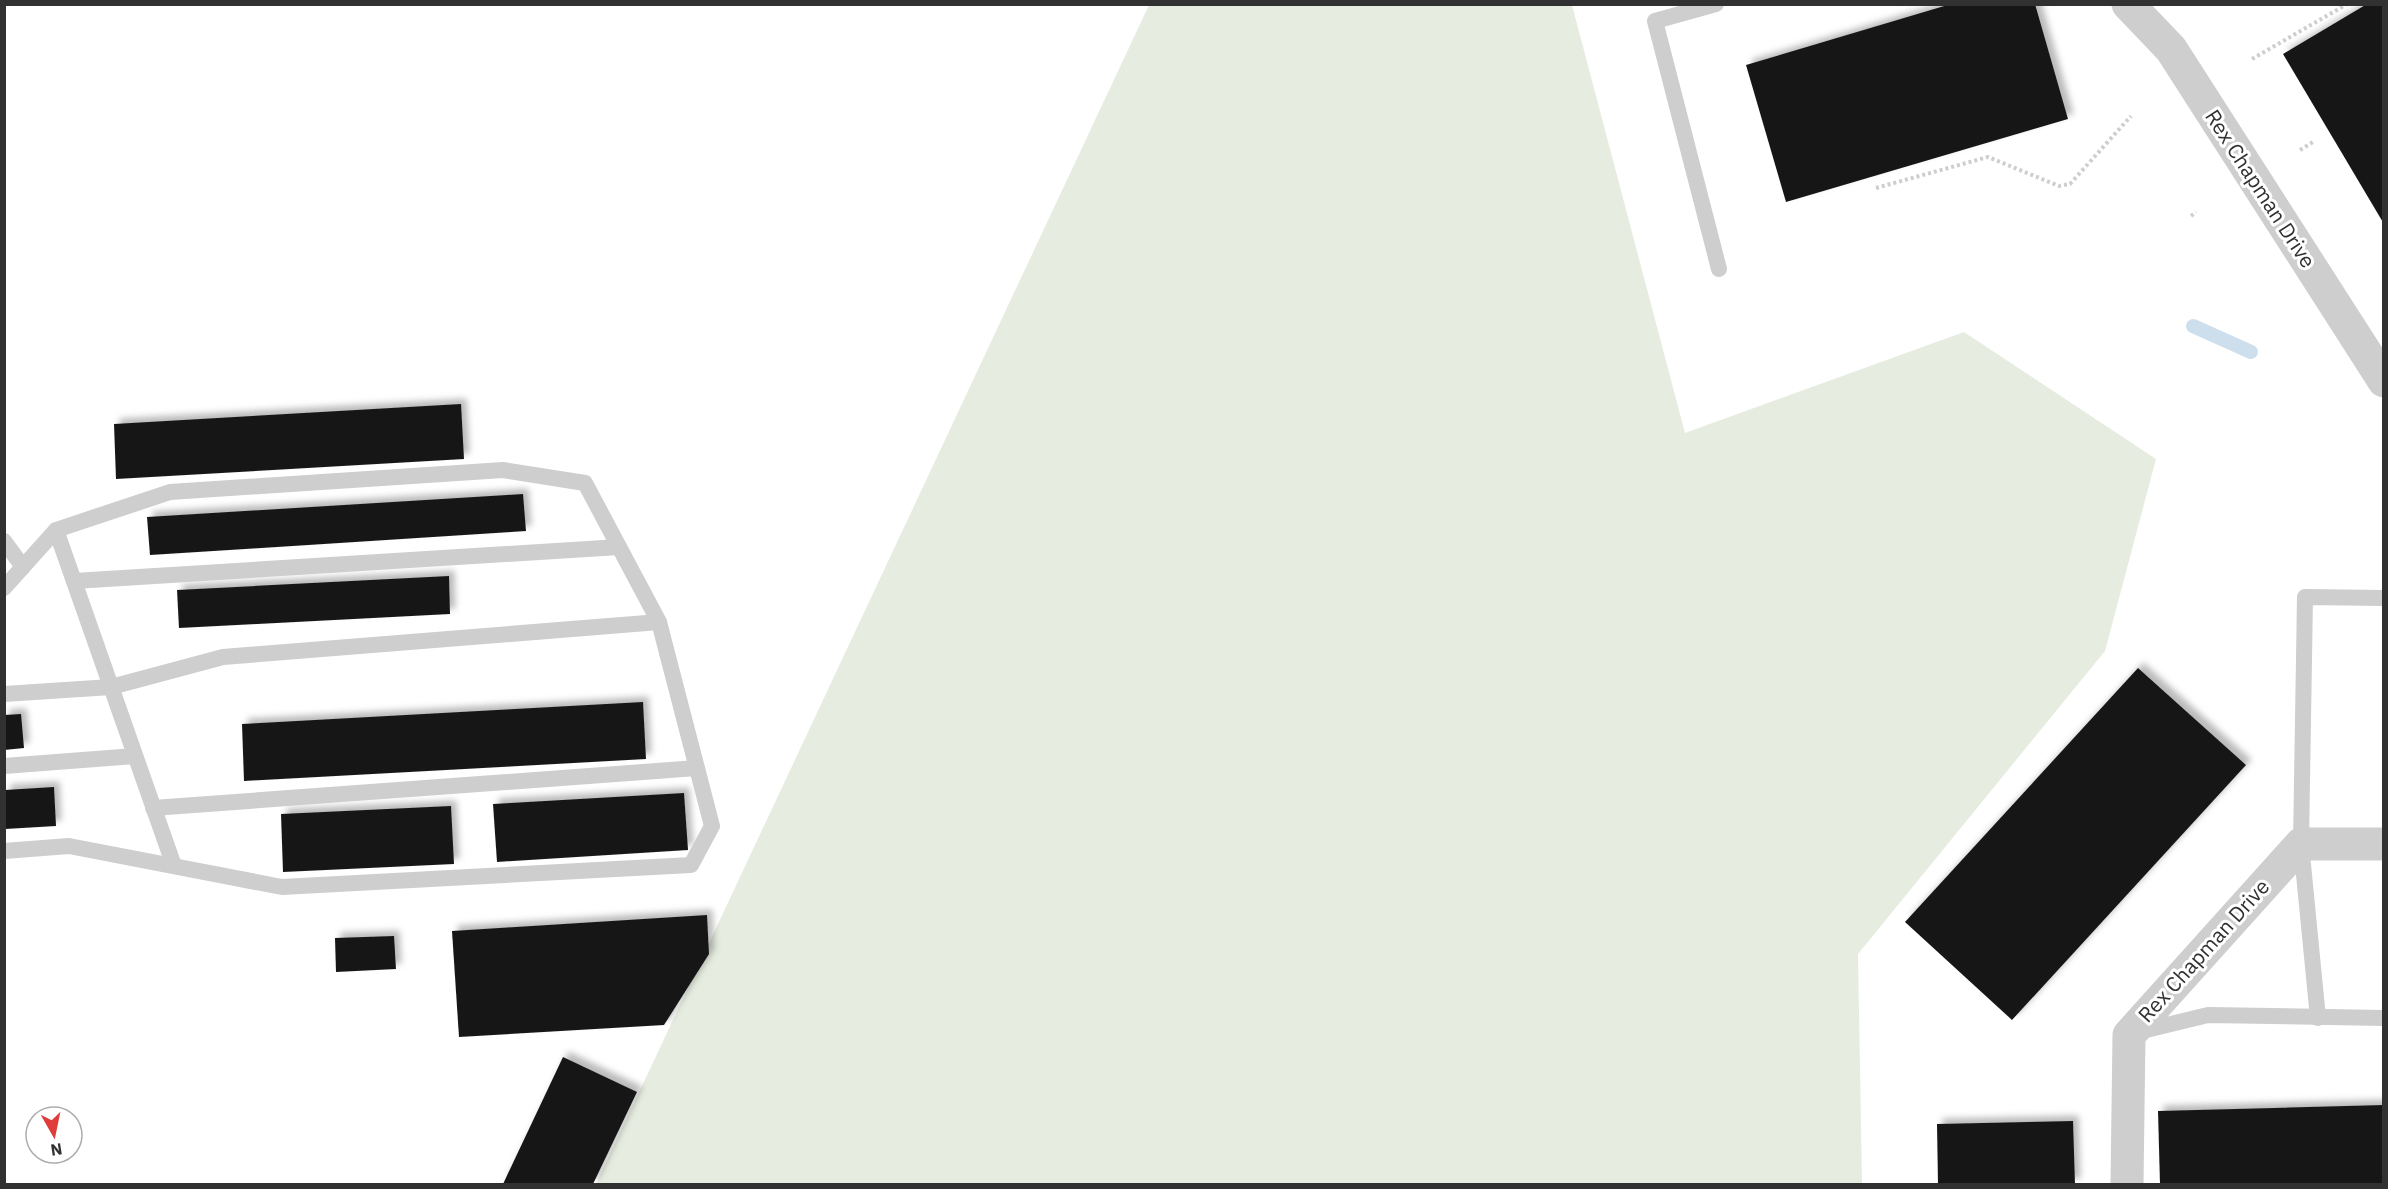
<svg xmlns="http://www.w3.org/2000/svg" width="2388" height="1189" viewBox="0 0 2388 1189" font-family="'IBM Plex Sans',sans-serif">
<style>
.green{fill:#e6ede0}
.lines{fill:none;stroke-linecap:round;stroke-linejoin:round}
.stream{stroke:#cddeec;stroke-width:14}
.building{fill:#181818;filter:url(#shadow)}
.path{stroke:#cecece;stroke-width:4;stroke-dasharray:3 3;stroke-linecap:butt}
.lane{stroke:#cecece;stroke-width:16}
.street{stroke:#cecece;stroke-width:33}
.labels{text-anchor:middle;stroke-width:6;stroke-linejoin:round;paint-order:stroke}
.street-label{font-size:21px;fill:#313131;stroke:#fff}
</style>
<defs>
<filter id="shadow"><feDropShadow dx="5.5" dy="-5.5" stdDeviation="3" flood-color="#0004"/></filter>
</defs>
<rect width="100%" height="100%" fill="#fff"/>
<polygon class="green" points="1149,5 1572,5 1685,433 1964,332 2156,459 2105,651 1858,954 1862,1184 596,1184"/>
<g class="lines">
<polyline class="stream" points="2193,326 2251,352"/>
</g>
<g class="building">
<polygon points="1951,4 2035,4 2068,119 1786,202 1746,65"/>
<polygon points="2367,4 2384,4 2384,224 2283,54"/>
<polygon points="461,404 464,459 116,479 114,424"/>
<polygon points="523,494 526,531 150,555 147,517"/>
<polygon points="449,576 450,614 179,628 177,590"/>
<polygon points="2138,668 2246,765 2012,1020 1905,922"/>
<polygon points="643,702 646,759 244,781 242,724"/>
<polygon points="21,714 24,748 4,750 4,715"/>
<polygon points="54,787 56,826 5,829 5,790"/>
<polygon points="684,793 688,850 497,862 493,804"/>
<polygon points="451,806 454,864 283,872 281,814"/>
<polygon points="707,915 709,954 664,1025 459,1037 452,931"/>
<polygon points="394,936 396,969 336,972 335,938"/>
<polygon points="563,1057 637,1092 593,1184 503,1184"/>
<polygon points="2384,1105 2384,1184 2160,1184 2158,1111"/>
<polygon points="2073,1121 2075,1184 1938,1184 1937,1124"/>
</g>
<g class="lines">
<g class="path">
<polyline points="2252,59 2347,4"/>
<polyline points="2300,150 2313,142"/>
<polyline points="1876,188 1988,157 2059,186 2070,184 2131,116"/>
<polyline points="2191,216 2196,212"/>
</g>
<g class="lane">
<polyline points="1716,4 1655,21 1719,269"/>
<polyline points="56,530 174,866"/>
<polyline points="4,541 23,567"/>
<polyline points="74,581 619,547"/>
<polyline points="4,588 56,530 170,492 503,470 585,483 659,622 712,826 691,865 282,887 69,846 4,851"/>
<polyline points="4,694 111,687 223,657 659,622"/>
<polyline points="4,766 135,756"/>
<polyline points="153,808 697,768"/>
<polyline points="2318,1018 2301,844 2305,597 2384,598"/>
<polyline points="2138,1032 2208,1015 2384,1018"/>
</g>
<g class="street">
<polyline points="2128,4 2171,49 2384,381"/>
<polyline points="2127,1184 2129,1035 2301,844 2384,844"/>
</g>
</g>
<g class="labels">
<g class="street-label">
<text transform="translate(2260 189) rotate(57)" y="7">Rex Chapman Drive</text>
<text transform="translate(2204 951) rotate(-48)" y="7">Rex Chapman Drive</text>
</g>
</g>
<rect width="2388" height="1189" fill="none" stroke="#313131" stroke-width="12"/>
<g transform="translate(54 1135) rotate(171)"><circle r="28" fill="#ffffff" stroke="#adadad" stroke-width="1.5"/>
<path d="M0-4.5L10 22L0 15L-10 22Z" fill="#df3d3c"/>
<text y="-9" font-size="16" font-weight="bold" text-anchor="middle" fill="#313131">N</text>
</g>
</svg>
